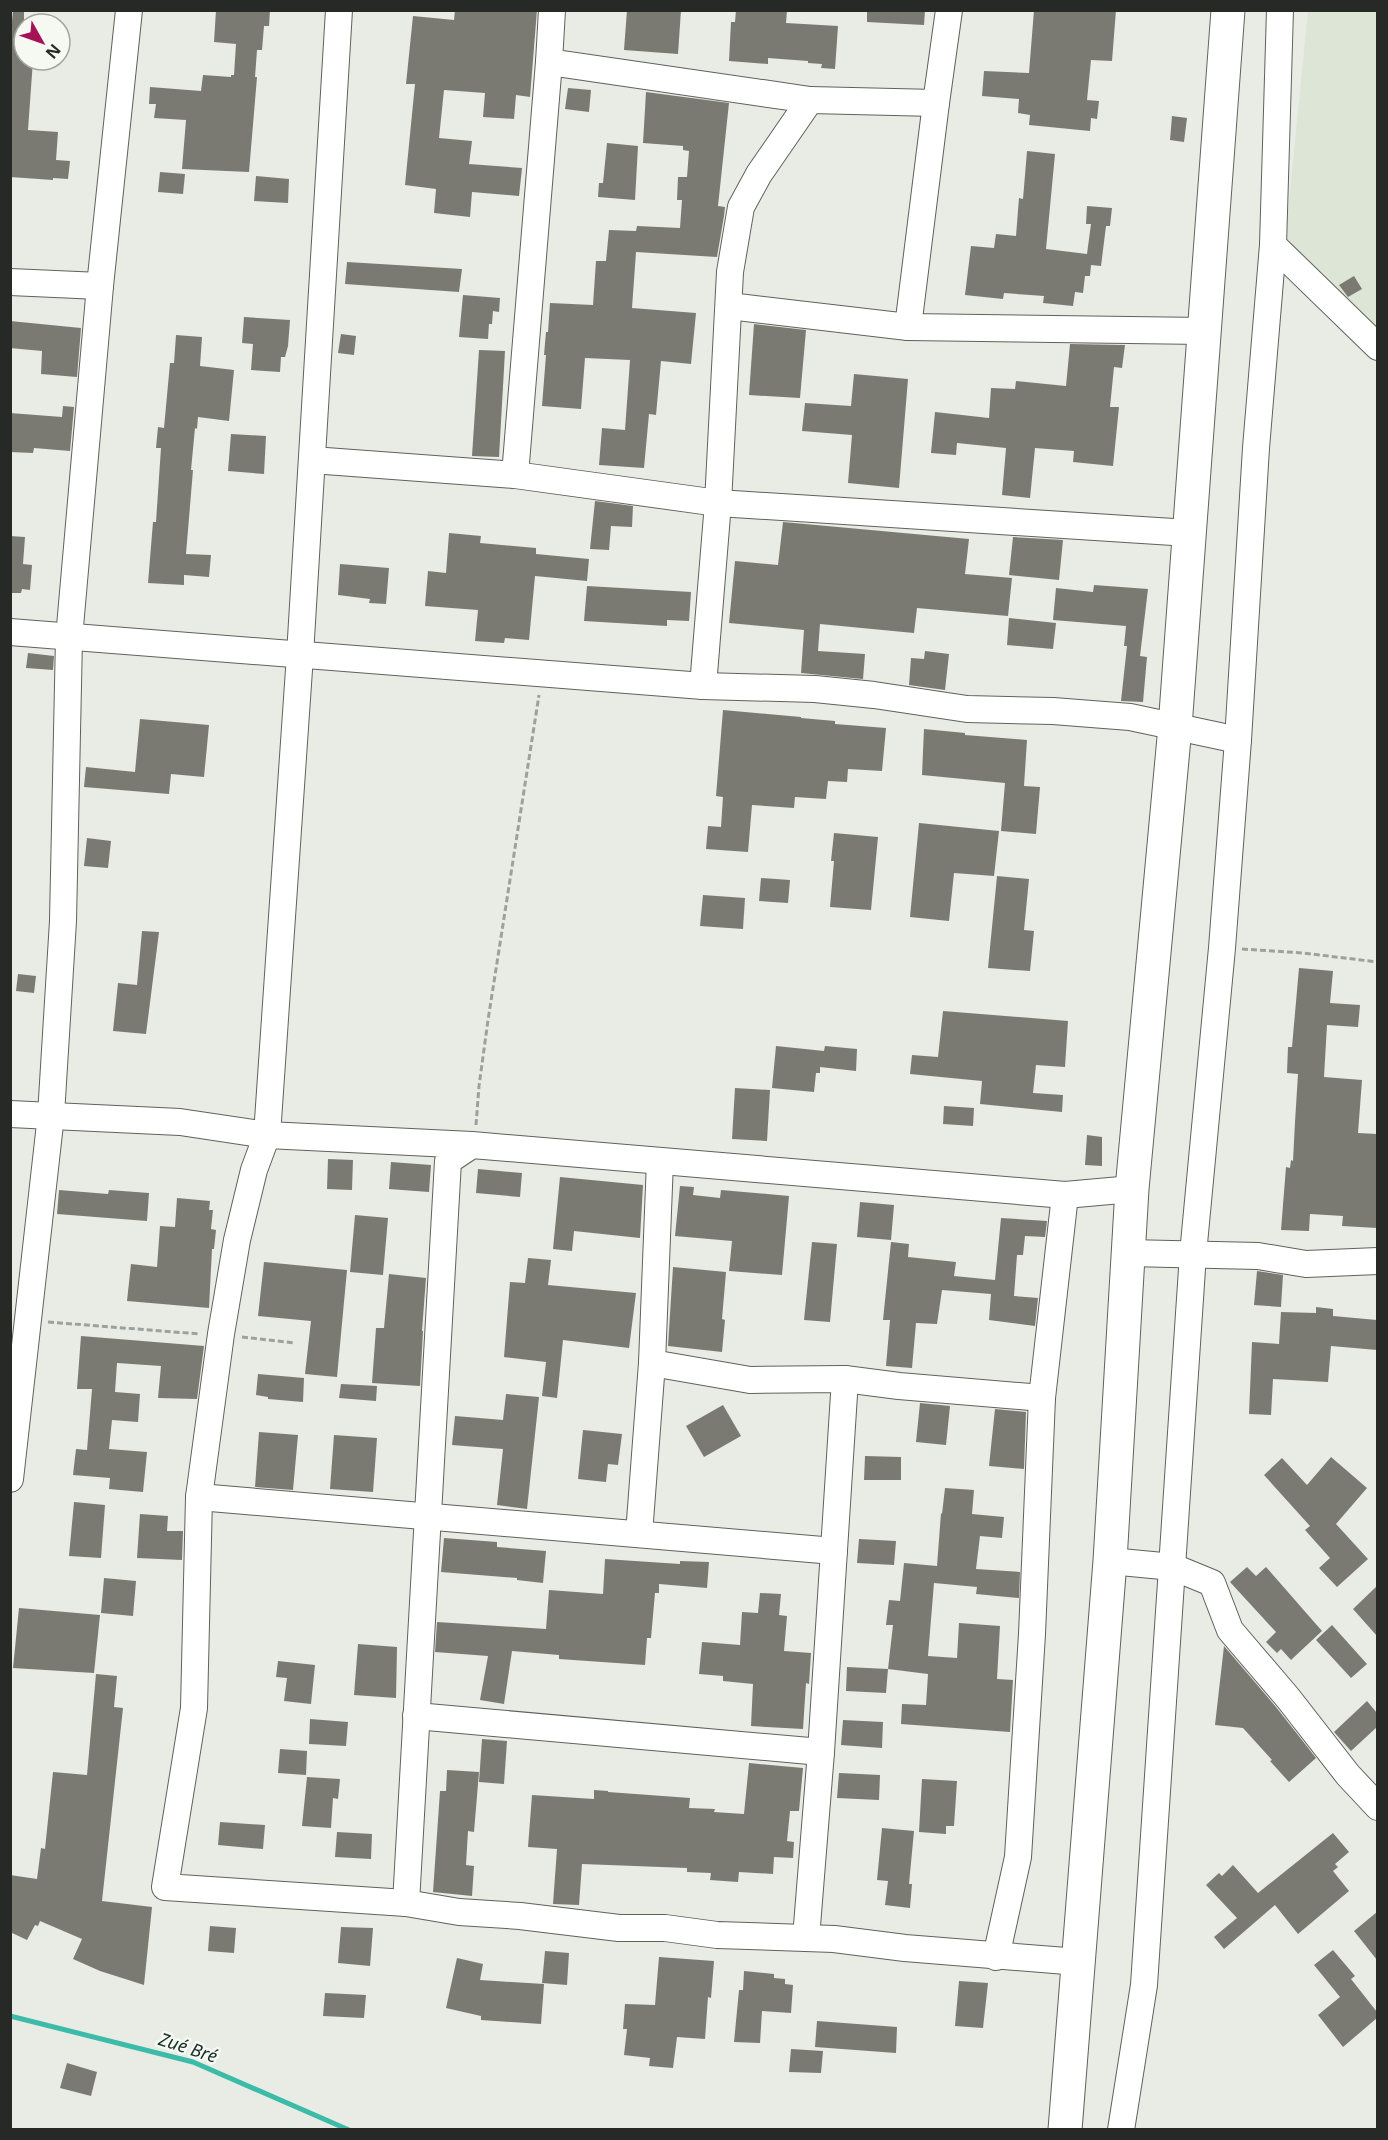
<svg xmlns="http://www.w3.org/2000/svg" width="1388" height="2140" viewBox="0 0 1388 2140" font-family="'Noto Sans',sans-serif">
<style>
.built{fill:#dde5d6}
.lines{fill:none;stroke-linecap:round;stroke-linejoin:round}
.stream{stroke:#3cbba9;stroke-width:5}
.building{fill:#7a7a73}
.minor-casing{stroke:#5f625c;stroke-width:28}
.major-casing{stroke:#5f625c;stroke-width:35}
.path{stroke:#9da19b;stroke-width:3;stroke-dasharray:6 3;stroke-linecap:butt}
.minor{stroke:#fff;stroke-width:26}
.major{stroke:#fff;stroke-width:33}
.labels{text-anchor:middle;stroke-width:5;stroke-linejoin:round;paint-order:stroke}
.water-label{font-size:18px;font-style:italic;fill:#182e2a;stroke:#f5f9f2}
</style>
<rect width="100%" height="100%" fill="#e8ece5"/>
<polygon class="built" points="1308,11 1377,11 1377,329 1285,242"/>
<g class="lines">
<polyline class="stream" points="10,2016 193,2062 349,2130"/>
</g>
<g class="building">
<polygon points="13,10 24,10 24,60 33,60 28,130 58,132 56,160 70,161 68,179 53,178 53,180 10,177 10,43"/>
<polygon points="216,10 270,10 269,26 264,26 262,50 257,50 255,77 257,77 249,172 182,169 186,120 154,118 156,104 149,104 150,87 201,91 203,75 231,77 231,75 234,75 236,44 214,42"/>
<polygon points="455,10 537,10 530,97 516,95 514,119 483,117 485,93 444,90 439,138 472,141 469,164 522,168 519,196 472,192 470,217 434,213 436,189 405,185 415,84 406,84 413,16 454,20"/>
<polygon points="627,10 681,10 678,54 624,50"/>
<polygon points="736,10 787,10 786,23 838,26 835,69 821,68 822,64 808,63 808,61 768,58 768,64 729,61 731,22 735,22"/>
<polygon points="867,10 925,10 924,25 867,22"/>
<polygon points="1034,10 1116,10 1112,61 1091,60 1087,100 1099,101 1097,119 1091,118 1090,131 1029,125 1030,115 1018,113 1019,99 982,96 984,71 1029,73"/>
<polygon points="568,88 591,90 589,112 565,109"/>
<polygon points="646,92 729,103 718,206 725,207 724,216 717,257 636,252 632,308 696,313 691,364 661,361 656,415 649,414 644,468 599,465 602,428 625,430 630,360 585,358 581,409 542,406 546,355 544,355 546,332 548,332 550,303 593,305 596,261 606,261 609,230 636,231 637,226 680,228 682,200 677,200 678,177 687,177 689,151 683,150 683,146 643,143"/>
<polygon points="1172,116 1187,118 1184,142 1170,140"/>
<polygon points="607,143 638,146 635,200 598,197 599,183 603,183"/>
<polygon points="1027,151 1055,154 1046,249 1087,254 1091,224 1086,224 1087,206 1112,208 1110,226 1106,226 1101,266 1091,265 1090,276 1085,276 1083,293 1075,292 1073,306 1043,303 1044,296 1004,293 1003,299 965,295 971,246 994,248 996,234 1016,236 1019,198 1023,199"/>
<polygon points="160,172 185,174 183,194 158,192"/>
<polygon points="256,176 289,179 288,203 254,201"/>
<polygon points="347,262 462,269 459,292 345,284"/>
<polygon points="1354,276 1362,289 1348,297 1339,285"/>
<polygon points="463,295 500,298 499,312 493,311 492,324 489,324 488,339 459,337"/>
<polygon points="244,317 290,320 288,346 285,357 281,357 280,372 251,370 253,344 242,343"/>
<polygon points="10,321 81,328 77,377 41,374 42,351 10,348"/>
<polygon points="754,324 806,330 800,398 749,395"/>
<polygon points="341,334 356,336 354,355 338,353"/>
<polygon points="176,335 202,337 200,366 234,370 229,421 198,417 197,429 195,428 191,470 193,470 186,554 211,555 209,577 184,575 184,585 148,583 153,522 156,522 161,448 156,448 158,427 164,428 170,363 174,363"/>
<polygon points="1070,344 1125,345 1122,368 1114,367 1110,407 1119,407 1113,466 1073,462 1074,451 1035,448 1030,498 1002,495 1006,448 957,443 956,455 931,453 935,412 989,418 991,388 1015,389 1016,381 1066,386"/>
<polygon points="479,350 505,351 499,457 472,456"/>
<polygon points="854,374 908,379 899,488 848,483 852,435 802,431 805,403 851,406"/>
<polygon points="63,406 74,407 70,451 34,448 33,453 10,452 10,413 62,417"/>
<polygon points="231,434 266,436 264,474 228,471"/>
<polygon points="595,501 633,506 632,527 611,526 609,550 590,549"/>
<polygon points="783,522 969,539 965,574 1012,578 1008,616 917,608 914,633 820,624 818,651 865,654 863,679 801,673 804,630 729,623 735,561 778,565"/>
<polygon points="449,533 481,536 480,543 536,548 536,554 589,559 587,581 535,576 529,640 505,638 504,643 475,641 478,610 425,606 428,571 446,573"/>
<polygon points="10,536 25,537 23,564 32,565 30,590 22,589 21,593 10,593"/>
<polygon points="1013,537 1063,540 1059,580 1009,575"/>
<polygon points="340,564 389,568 386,604 369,603 370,599 338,595"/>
<polygon points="1094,585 1148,589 1140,656 1147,657 1143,702 1121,701 1127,646 1124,646 1126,626 1053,620 1056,588 1093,592"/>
<polygon points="587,586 691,592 689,621 667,620 667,626 584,621"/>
<polygon points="1009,618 1056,623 1053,649 1007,645"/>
<polygon points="925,651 949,654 945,690 909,685 911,658 924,659"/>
<polygon points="28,653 54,656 53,670 26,668"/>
<polygon points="723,710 801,717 801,718 835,721 835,724 886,728 882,771 848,769 847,782 828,781 826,799 795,797 794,808 752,805 748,852 706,849 708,826 721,827 723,797 716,796"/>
<polygon points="140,719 209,725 204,777 171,774 169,794 84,787 86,767 135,772"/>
<polygon points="924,729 965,733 965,735 1027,740 1024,786 1040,787 1036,834 1001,831 1005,783 922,775"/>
<polygon points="919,823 999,831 994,876 954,873 949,921 910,917"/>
<polygon points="834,833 878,837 871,910 830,907 834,861 831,861"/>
<polygon points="87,838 111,841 108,868 84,866"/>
<polygon points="997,876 1029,879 1024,930 1034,931 1030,971 988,968"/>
<polygon points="761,878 790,880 788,903 759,901"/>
<polygon points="703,895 745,898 743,929 700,926"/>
<polygon points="142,931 159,932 146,1034 113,1031 118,983 137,985"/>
<polygon points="1299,968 1333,971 1330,1003 1360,1005 1358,1027 1327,1025 1324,1077 1362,1080 1358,1133 1377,1134 1377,1228 1342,1226 1343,1216 1310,1214 1309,1231 1281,1230 1286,1167 1290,1168 1291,1160 1293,1161 1295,1122 1298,1074 1287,1073 1288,1047 1292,1047"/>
<polygon points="18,974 36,976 34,993 16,991"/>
<polygon points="943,1011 1068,1021 1065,1067 1036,1065 1033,1093 1063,1095 1062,1112 980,1104 982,1081 910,1074 912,1055 938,1057"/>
<polygon points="776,1046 824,1051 825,1046 857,1049 856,1071 820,1067 820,1073 816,1073 814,1092 772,1088"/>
<polygon points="735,1088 770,1090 767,1141 732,1139"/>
<polygon points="944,1106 974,1108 973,1126 943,1124"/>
<polygon points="1087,1135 1102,1137 1102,1166 1085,1165"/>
<polygon points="328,1159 353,1160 352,1190 327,1189"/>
<polygon points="391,1162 431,1165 429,1192 389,1189"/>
<polygon points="478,1169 522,1173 520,1197 476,1193"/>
<polygon points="560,1177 643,1185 640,1238 574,1231 572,1251 553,1249"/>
<polygon points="680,1186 694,1187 693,1195 720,1198 721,1190 789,1196 782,1275 729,1271 732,1241 675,1236"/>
<polygon points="59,1190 108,1194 109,1190 149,1193 147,1221 57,1214"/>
<polygon points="177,1198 210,1201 209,1210 213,1210 211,1229 216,1230 214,1249 212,1249 209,1308 127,1301 131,1264 157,1267 160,1226 175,1227"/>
<polygon points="860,1202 894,1205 891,1240 857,1237"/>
<polygon points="355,1215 388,1218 383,1275 350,1272"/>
<polygon points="1001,1218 1047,1221 1045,1237 1025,1236 1023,1255 1017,1255 1014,1296 1038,1298 1035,1326 989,1320 991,1294 942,1290 937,1324 916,1323 912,1368 886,1366 890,1320 883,1320 891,1242 909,1244 908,1257 956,1262 954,1276 995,1280"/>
<polygon points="812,1242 837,1244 830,1322 804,1320"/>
<polygon points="528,1258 551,1260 548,1285 636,1293 629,1348 563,1340 557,1398 542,1396 546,1362 504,1357 510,1282 525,1283"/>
<polygon points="264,1262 347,1270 337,1377 305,1374 311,1321 258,1316"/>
<polygon points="673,1267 726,1272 722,1319 725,1320 722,1352 668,1346"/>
<polygon points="1257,1271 1283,1275 1281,1307 1254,1305"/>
<polygon points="389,1274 426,1278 422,1331 423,1331 420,1386 372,1383 376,1328 384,1328"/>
<polygon points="1316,1307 1333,1309 1333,1316 1377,1320 1377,1350 1331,1346 1328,1382 1273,1379 1271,1415 1249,1414 1252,1342 1279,1344 1281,1312 1316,1313"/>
<polygon points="81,1336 204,1346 197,1399 158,1398 161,1366 117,1363 115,1392 140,1394 138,1422 112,1420 109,1449 147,1452 143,1492 109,1489 110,1478 73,1475 76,1449 87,1450 92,1389 77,1389"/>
<polygon points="258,1374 304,1378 303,1402 268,1399 268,1397 256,1395"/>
<polygon points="341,1384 377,1386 376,1401 339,1398"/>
<polygon points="506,1394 539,1397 527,1509 497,1505 503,1449 452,1445 455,1416 503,1420"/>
<polygon points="920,1403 950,1406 946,1445 916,1442"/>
<polygon points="723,1405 741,1436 704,1457 686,1426"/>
<polygon points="995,1409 1026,1412 1024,1469 989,1466"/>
<polygon points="583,1430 622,1434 618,1465 608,1464 606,1482 578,1479"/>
<polygon points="259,1432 298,1435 293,1490 255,1487"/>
<polygon points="334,1435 377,1438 373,1492 330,1489"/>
<polygon points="865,1456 901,1457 901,1480 864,1480"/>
<polygon points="1331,1457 1367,1488 1336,1524 1368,1559 1337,1587 1319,1568 1330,1558 1305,1530 1310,1526 1264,1475 1282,1458 1307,1485"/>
<polygon points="945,1488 974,1490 972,1514 1004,1517 1002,1538 980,1536 976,1569 1020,1572 1019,1598 976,1594 977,1587 934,1583 928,1656 957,1658 959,1623 1000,1626 997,1679 1013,1680 1010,1732 901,1724 902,1704 926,1705 928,1674 888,1669 893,1625 886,1625 889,1600 900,1601 904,1563 937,1566 941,1513 942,1514"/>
<polygon points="74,1502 105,1505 101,1558 69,1556"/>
<polygon points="140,1514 168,1516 167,1531 183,1531 182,1560 137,1558"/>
<polygon points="444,1538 497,1542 497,1547 546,1551 543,1583 517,1580 517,1578 441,1572"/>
<polygon points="859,1539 896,1541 894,1565 857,1563"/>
<polygon points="605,1559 680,1564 680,1561 709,1562 707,1588 659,1584 659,1593 655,1593 651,1638 647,1638 645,1665 559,1659 559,1655 512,1651 504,1704 480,1700 488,1656 435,1652 437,1622 546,1629 549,1590 603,1594"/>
<polygon points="1247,1567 1256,1576 1266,1567 1322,1631 1291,1660 1281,1649 1277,1653 1266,1642 1276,1632 1230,1582"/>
<polygon points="104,1578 136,1581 133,1616 101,1613"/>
<polygon points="1377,1586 1377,1636 1353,1609"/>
<polygon points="760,1593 781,1594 779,1615 787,1616 784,1651 811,1653 809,1684 806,1683 803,1729 751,1726 753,1684 723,1681 723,1676 699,1674 702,1642 740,1645 742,1612 758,1613"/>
<polygon points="19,1608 100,1615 94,1673 13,1668"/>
<polygon points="1332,1625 1367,1664 1351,1678 1316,1640"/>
<polygon points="358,1644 397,1647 396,1698 354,1695"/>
<polygon points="1224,1646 1276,1707 1316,1758 1289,1782 1270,1761 1272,1760 1243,1728 1215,1725"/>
<polygon points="278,1661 315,1665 311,1704 284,1701 287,1678 276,1677"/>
<polygon points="847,1667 888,1669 886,1693 846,1691"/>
<polygon points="96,1674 117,1676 114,1707 123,1708 102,1901 152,1907 144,1985 100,1971 73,1959 82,1939 40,1921 38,1926 35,1925 27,1940 10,1932 10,1875 37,1879 41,1848 45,1849 53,1772 87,1775"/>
<polygon points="1367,1701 1377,1713 1377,1727 1351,1751 1334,1732"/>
<polygon points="310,1719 348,1722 346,1746 309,1744"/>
<polygon points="843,1720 883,1722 882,1748 841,1745"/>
<polygon points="482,1739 507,1741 504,1784 479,1782"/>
<polygon points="280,1749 307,1751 306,1775 278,1773"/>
<polygon points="749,1763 803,1768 799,1811 790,1811 787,1841 794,1842 793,1858 774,1857 773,1874 739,1872 738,1882 710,1880 711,1873 687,1872 687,1868 582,1864 579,1905 553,1904 557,1849 528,1847 532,1795 594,1799 594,1790 608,1791 608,1792 690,1798 689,1808 715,1809 714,1812 744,1814"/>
<polygon points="447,1770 479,1772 474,1832 468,1831 466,1865 474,1866 472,1896 433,1892 440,1791 446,1791"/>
<polygon points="839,1773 880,1775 879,1800 837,1798"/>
<polygon points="307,1777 340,1779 338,1799 333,1798 331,1828 302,1826"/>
<polygon points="922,1779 957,1781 954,1826 946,1826 946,1834 919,1832"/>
<polygon points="220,1822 265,1825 263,1849 218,1845"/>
<polygon points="882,1828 914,1831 909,1884 912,1884 910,1908 885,1905 888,1881 877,1880"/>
<polygon points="337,1832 372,1834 371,1859 335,1857"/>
<polygon points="1333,1833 1349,1852 1335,1864 1338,1867 1333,1871 1349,1891 1298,1934 1275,1905 1224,1949 1214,1937 1237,1918 1206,1885 1219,1873 1222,1876 1233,1865 1258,1893"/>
<polygon points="1377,1912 1377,1960 1354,1931"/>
<polygon points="210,1926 236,1928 234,1953 208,1951"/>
<polygon points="341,1927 373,1928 370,1966 338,1963"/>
<polygon points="1333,1950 1355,1976 1351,1979 1377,2012 1377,2018 1343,2047 1318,2015 1340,1997 1314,1965"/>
<polygon points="545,1951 569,1953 567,1985 542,1983"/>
<polygon points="659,1957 714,1961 711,1998 708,1997 705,2039 677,2037 673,2068 649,2066 650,2058 624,2055 627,2029 623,2029 625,2004 655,2005"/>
<polygon points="457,1958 483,1964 480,1980 544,1984 541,2024 481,2020 481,2016 446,2008"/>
<polygon points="744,1971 774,1974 774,1978 785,1979 785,1984 793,1985 791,2013 762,2011 760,2043 734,2042 739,1990 743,1990"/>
<polygon points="959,1981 988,1983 983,2028 955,2026"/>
<polygon points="325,1993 366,1995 364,2018 323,2016"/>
<polygon points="817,2021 897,2027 896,2053 815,2047"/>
<polygon points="791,2049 823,2051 821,2073 789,2072"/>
<polygon points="67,2063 97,2072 91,2096 60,2088"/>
</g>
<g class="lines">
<g class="minor-casing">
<g id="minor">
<polyline points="552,10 549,62 810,100"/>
<polyline points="1273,245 1378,347"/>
<polyline points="10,282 100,286"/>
<polyline points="729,306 908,327 1204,331"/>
<polyline points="908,327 936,103"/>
<polyline points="312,460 515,475 718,503 1189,533"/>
<polyline points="515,475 549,62"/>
<polyline points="10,632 703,686 815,689 874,695 967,709 1053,711 1130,717 1238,740"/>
<polyline points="703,686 718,503 730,272 741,207 759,174 810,100 936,103 949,10"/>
<polyline points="10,1114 180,1122 267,1135 300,655 339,10"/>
<polyline points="472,1145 448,1161 406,1903 165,1887 194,1708 199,1497 221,1334 237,1240 254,1170 267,1135 472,1145 1065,1195 1132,1189"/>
<polyline points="1128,1253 1258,1256 1306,1264 1378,1261"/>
<polyline points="652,1363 750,1380 845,1379 899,1386 1042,1398"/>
<polyline points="10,1479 51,1115 63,921 69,638 100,286 129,10"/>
<polyline points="199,1497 834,1551"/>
<polyline points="639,1534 652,1363 660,1161"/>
<polyline points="1110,1561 1173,1567 1212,1583 1230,1630 1288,1698 1348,1775 1378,1807"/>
<polyline points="416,1716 821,1752"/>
<polyline points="406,1903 459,1912 520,1916 619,1928 665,1928 717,1935 834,1939 905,1948 1079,1962"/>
<polyline points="806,1938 821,1752 845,1379"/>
<polyline points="996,1957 1018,1857 1032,1634 1042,1398 1065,1195"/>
<polyline points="1121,2130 1144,1985 1193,1254 1222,948 1238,740 1256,448 1273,245 1280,10"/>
</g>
</g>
<g class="major-casing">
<polyline id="major" points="1065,2130 1110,1561 1132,1189 1175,727 1228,10"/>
</g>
<g class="path">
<polyline points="1242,949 1303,953 1378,962"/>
<polyline points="476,1125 479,1086 488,1020 539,695"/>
<polyline points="48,1322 200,1334"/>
<polyline points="242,1337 295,1343"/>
</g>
<use href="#minor" class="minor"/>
<use href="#major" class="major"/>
</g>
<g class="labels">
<g class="water-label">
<text transform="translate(188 2048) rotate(18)" y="6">Zué Bré</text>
</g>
</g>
<rect width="1388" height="2140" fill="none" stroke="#272926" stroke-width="24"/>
<g transform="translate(42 42) rotate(130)"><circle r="28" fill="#f5f9f2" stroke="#a3a6a0" stroke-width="1.5"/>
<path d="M0-4.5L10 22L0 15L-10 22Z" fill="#a41355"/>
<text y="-9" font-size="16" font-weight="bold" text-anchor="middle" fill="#272926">N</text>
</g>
</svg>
